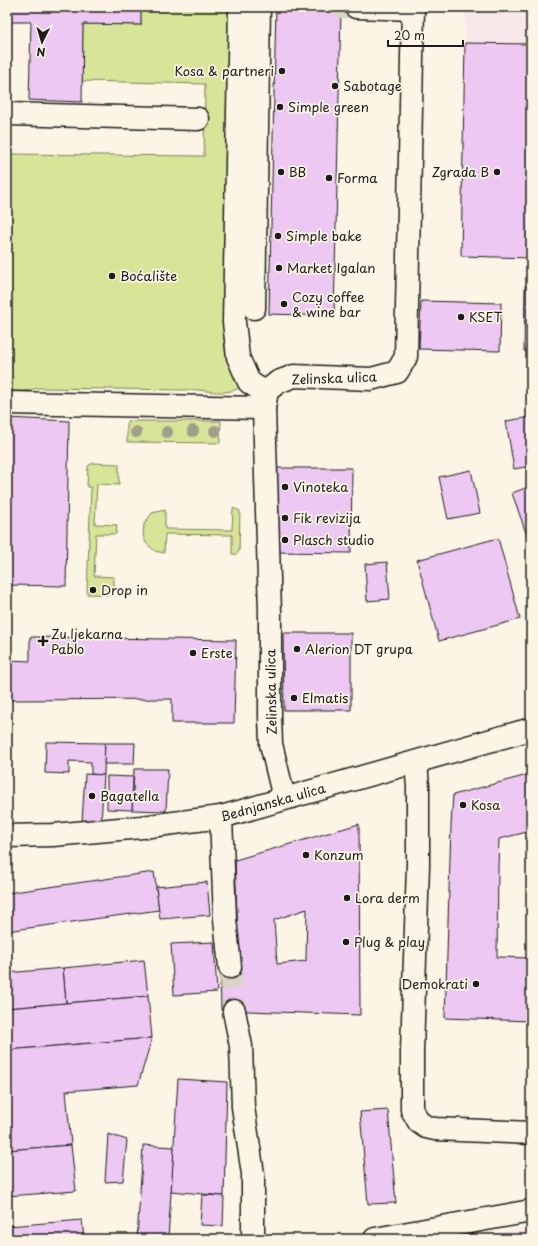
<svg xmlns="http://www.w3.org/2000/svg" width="538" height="1246" viewBox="0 0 538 1246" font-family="'Playpen Sans',sans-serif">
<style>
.built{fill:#f8e8e9}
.green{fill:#d8e497;stroke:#7a805a}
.building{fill:#edc8f3;stroke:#1c1c1c;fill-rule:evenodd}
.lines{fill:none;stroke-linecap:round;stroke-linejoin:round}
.minor-tunnel{stroke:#dad4c7;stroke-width:22;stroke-dasharray:22 11;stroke-linecap:butt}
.minor-casing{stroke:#1c1c1c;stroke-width:25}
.minor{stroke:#fcf5e5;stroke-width:22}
.tree{fill:#a09f8b}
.poi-dot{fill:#1c1c1c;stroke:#fcf5e5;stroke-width:1.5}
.labels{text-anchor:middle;stroke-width:3.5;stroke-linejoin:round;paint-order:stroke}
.poi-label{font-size:13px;fill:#1c1c1c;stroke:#fcf5e5;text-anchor:start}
.street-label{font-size:13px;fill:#1c1c1c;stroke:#fcf5e5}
</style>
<rect width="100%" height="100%" fill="#fcf5e5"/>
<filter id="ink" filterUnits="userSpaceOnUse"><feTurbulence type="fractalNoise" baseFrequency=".025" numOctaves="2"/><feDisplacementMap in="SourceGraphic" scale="8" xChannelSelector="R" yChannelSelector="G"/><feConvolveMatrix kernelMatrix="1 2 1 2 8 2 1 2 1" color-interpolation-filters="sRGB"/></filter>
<g filter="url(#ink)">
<g class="built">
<polygon points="465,7 531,7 531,44 465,43"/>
<polygon points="531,1227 531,1239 464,1239"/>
</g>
<g class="green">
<path d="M141,7H230L224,336L226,357L240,388C220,397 205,388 184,390L39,388L24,391H7V154L204,156L205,84L82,81L83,24L141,25Z"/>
<polygon points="528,7 531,7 531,44 526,43"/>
<polygon points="127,421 221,421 220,443 127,442"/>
<polygon points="93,463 119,464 119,485 97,484 95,524 117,525 116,534 96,534 94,576 114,577 114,595 87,594 91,487 87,487 88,466"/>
<polygon points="233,508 240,511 239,551 237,554 232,554 232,535 165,534 164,553 155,551 146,543 143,535 144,524 152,513 165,510 165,529 232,530"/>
</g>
<g class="building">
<polygon points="7,7 141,7 141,25 83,24 82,102 29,100 31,22 7,22"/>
<polygon points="276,7 341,7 334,316 269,314"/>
<polygon points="465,43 531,44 531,258 461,256"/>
<polygon points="525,286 531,286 531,351 524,351"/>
<polygon points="421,301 501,303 500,351 419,349"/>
<polygon points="531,417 531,466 514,469 506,421"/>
<polygon points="7,418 69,421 66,586 7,585"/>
<polygon points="276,468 352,468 351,553 277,552"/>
<polygon points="471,470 480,513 448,519 439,477"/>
<polygon points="531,486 531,547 512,493"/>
<polygon points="498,538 520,619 439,641 417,560"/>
<polygon points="387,562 390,599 367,601 365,564"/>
<polygon points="283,633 351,633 351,710 284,710"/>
<polygon points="30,637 236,640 234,723 172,723 172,699 11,700 9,660 30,661"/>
<polygon points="46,742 105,743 104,775 91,774 91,762 69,761 69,774 45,773"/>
<polygon points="105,743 135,743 134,764 104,764"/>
<polygon points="134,769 168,769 166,811 132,810"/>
<polygon points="85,774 104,775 101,823 82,822"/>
<polygon points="531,774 531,831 499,839 498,867 497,957 531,958 531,1021 445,1018 451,826 453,795"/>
<polygon points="107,776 133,777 132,810 107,809"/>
<path d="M359,824L360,1015L221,1010L220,967L239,969L235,860ZM307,909L306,961L277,964L274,920Z"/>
<polygon points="154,872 159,910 7,931 7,893"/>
<polygon points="207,882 210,915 160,919 156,887"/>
<polygon points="214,942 217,992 174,995 171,944"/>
<polygon points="144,960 148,996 66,1003 63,968"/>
<polygon points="63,968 66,1003 7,1008 7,973"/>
<polygon points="148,996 152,1038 7,1050 7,1008"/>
<polygon points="152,1038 138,1085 66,1091 71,1145 7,1150 7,1050"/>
<polygon points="178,1079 227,1082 224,1196 171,1191"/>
<polygon points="388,1110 396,1203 368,1204 360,1112"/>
<polygon points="108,1134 127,1140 123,1181 105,1182"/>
<polygon points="71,1145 76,1191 7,1196 7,1150"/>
<polygon points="143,1145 174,1147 168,1239 137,1239"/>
<polygon points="202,1195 224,1196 223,1226 200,1225"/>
<polygon points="82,1220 84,1239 10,1239 9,1226"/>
</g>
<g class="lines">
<g class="minor-tunnel">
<polyline points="335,7 356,7"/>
<polyline points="230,967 234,1011"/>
</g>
<g class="minor-casing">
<g id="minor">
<polyline points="240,7 234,322 238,357 249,382 258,388 267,391"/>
<polyline points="356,7 413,9"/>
<polyline points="7,114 198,119"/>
<polyline points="254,308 259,7"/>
<polyline points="7,403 264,408"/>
<polyline points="416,762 418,787 418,865 412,1051 412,1110 419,1122 426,1127 435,1129 531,1133"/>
<polyline points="284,798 271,744 270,716 270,613 264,408 267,391 278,382 294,376 371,379 397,372 406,357 413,7"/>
<polyline points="221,817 225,919 230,967"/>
<path id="s1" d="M7,836L53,835L142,827L221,817L531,729"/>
<polyline points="234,1011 241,1046 243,1107 253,1174 253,1239"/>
<polyline points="375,1239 531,1211"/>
</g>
</g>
<use href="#minor" class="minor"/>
</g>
<g class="tree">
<circle cx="193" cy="431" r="6"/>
<circle cx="215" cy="431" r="6"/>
<circle cx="136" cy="432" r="6"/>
<circle cx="167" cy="432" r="6"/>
</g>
</g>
<g class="poi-dot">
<circle cx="282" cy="71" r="4"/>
<circle cx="335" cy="86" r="4"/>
<circle cx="280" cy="107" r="4"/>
<circle cx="281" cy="172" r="4"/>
<circle cx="497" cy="172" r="4"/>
<circle cx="329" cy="178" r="4"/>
<circle cx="278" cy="236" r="4"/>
<circle cx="279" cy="268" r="4"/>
<circle cx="112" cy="276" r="4"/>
<circle cx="284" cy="304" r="4"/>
<circle cx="461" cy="317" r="4"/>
<circle cx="285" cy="487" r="4"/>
<circle cx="285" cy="518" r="4"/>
<circle cx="285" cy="540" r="4"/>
<circle cx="93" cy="590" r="4"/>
<path d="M41 635h4v4h4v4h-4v4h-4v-4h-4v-4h4z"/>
<circle cx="297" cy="649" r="4"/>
<circle cx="193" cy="653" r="4"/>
<circle cx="294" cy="698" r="4"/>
<circle cx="92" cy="796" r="4"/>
<circle cx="463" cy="805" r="4"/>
<circle cx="306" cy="855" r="4"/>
<circle cx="347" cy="898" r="4"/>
<circle cx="346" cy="942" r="4"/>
<circle cx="476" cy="984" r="4"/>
</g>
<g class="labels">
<g class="poi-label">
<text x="274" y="76" text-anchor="end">Kosa &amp; partneri</text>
<text x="343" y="91">Sabotage</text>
<text x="288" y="112">Simple green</text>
<text x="289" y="177">BB</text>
<text x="489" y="177" text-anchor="end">Zgrada B</text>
<text x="337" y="183">Forma</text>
<text x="286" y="241">Simple bake</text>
<text x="287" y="273">Market Igalan</text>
<text x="120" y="281">Boćalište</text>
<text x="292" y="302">Cozy coffee<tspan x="292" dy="15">&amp; wine bar</tspan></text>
<text x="469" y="322">KSET</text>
<text x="293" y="492">Vinoteka</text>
<text x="293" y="523">Fik revizija</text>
<text x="293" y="545">Plasch studio</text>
<text x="101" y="595">Drop in</text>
<text x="51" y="639">Zu ljekarna<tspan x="51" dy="15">Pablo</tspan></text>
<text x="305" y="654">Alerion DT grupa</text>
<text x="201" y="658">Erste</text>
<text x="302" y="703">Elmatis</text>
<text x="100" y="801">Bagatella</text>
<text x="471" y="810">Kosa</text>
<text x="314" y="860">Konzum</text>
<text x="355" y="903">Lora derm</text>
<text x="354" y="947">Plug &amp; play</text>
<text x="468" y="989" text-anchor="end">Demokrati</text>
</g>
<g class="street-label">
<text transform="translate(334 378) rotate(-2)" y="5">Zelinska ulica</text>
<text transform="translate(271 692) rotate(-91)" y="5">Zelinska ulica</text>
<text dy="5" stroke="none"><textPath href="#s1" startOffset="269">Bednjanska ulica</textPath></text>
</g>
</g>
<rect width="538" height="1246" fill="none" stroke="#fcf5e5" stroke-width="24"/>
<rect x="12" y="12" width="514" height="1222" fill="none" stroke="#1c1c1c" stroke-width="1.5" filter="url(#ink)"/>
<g transform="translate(42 42) rotate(185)" stroke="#fcf5e5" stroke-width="3" paint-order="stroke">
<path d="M0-3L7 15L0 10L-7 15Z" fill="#1c1c1c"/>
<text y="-6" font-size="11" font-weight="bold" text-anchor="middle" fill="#1c1c1c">N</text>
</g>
<path d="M388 40v6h75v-6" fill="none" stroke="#1c1c1c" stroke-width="2"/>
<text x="394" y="40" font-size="12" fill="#1c1c1c" stroke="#fcf5e5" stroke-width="3" paint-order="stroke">20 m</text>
</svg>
